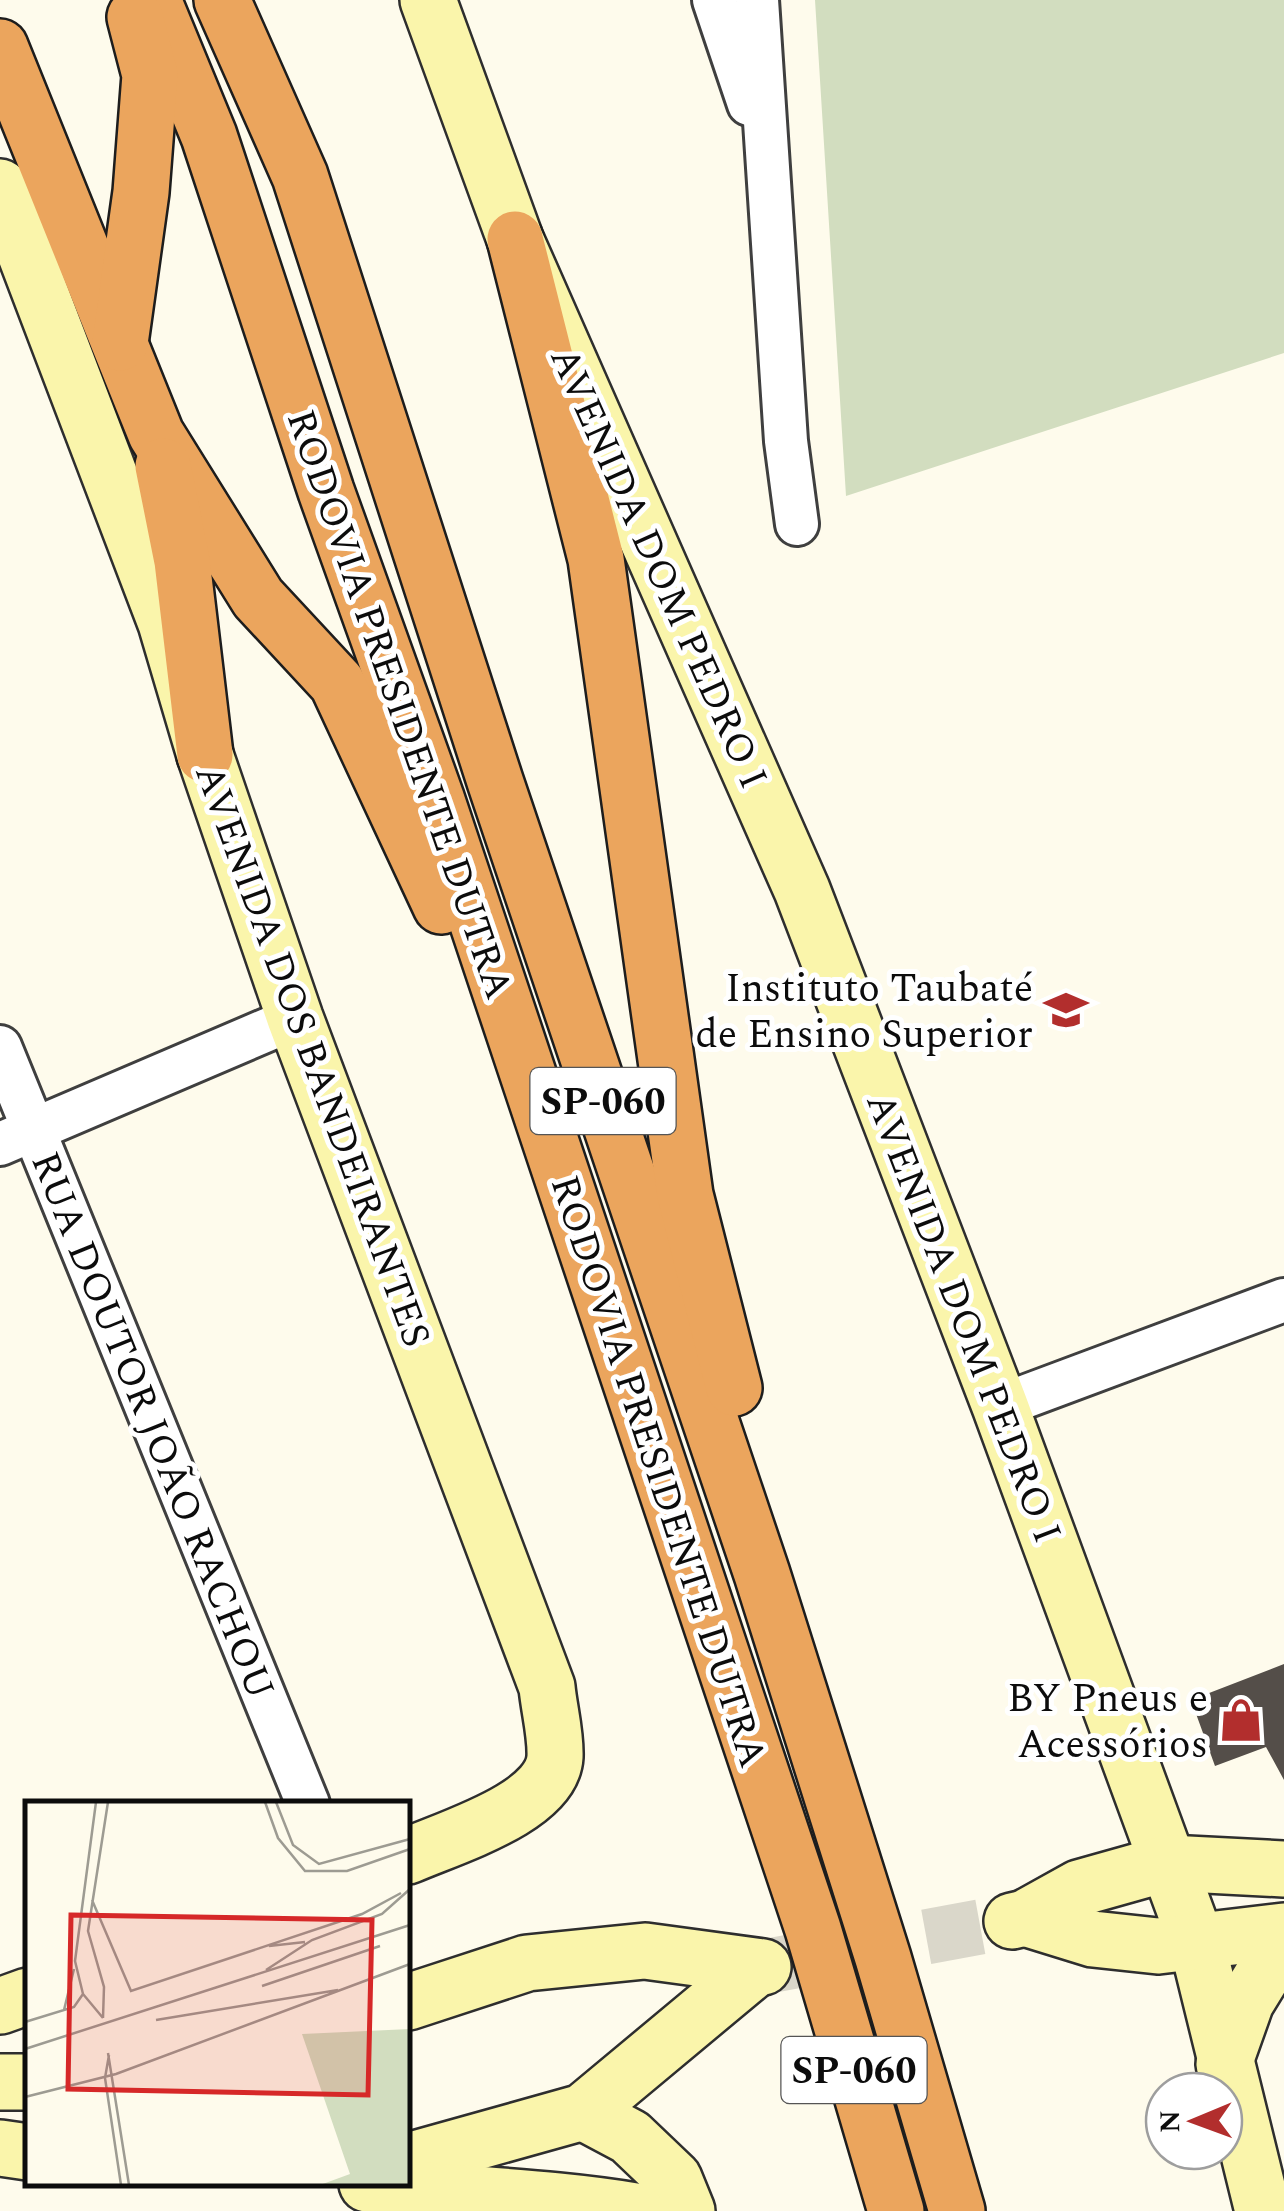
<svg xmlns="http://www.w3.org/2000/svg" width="1284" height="2211" viewBox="0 0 1284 2211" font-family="Spectral,serif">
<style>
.cemetery{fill:#d2ddbf}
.building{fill:#544e49}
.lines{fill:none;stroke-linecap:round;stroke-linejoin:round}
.secondary-tunnel{stroke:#dad7ca;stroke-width:55;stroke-dasharray:55 28;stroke-linecap:butt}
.minor-casing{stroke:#3f3f3f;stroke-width:48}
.secondary-casing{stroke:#2e2e2e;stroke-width:60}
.motorway-casing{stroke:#1d1d1d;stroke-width:60}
.minor{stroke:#fff;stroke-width:42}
.secondary{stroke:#faf5ab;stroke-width:55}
.motorway{stroke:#eba55d;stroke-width:55}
.labels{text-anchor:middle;stroke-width:10;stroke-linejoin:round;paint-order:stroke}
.shield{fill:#fff;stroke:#555;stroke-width:2.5}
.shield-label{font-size:38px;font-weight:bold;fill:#0c0c0c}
.street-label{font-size:40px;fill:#0c0c0c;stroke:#fff}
.poi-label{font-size:40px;fill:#0c0c0c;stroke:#fff;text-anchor:end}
.inset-road{fill:none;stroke:#9d9b92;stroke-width:2.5}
.view{fill:#d62828;fill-opacity:0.15;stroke:#d62828;stroke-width:5}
.inset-edge{fill:none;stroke:#0c0c0c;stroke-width:5}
</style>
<rect width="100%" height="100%" fill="#fefbec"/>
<polygon class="cemetery" points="815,0 1284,0 1284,353 846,496"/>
<polygon class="building" points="1284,1664 1284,1780 1266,1747 1215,1766 1191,1700"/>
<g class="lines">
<polyline class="secondary-tunnel" points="763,1967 1012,1921"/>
<g class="minor-casing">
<g id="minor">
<polyline points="714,0 749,104"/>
<polyline points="757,0 786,441 797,524"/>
<polyline points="0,1047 308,1804"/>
<polyline points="0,1144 295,1018"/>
<polyline points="1000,1406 1284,1300"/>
</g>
</g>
<g class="secondary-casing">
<g id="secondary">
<polyline points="428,0 515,239 802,890 1000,1406 1197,1943 1263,2211"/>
<path d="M0,187L166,623L205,755L295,1018L547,1687C549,1709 556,1734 555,1757C552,1808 448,1838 408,1856"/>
<polyline points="1025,1918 1093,1939 1158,1946 1284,1931"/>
<polyline points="1012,1921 1025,1918 1079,1888 1168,1863 1284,1869"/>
<polyline points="408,2002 527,1963 645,1951 763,1967"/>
<polyline points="0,2006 28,1996"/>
<polyline points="1224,2064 1246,2002 1284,1940"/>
<polyline points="0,2082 28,2082"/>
<polyline points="583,2112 630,2137 674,2179 687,2211"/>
<polyline points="0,2148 28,2152"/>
<polyline points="408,2161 583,2112 757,1967"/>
<path d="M367,2184C457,2195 547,2196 636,2211"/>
</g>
</g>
<g class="motorway-casing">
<g id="motorway">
<polyline points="153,0 209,136 326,491 436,798 813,1929 896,2211"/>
<polyline points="222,0 300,176 495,781 762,1574 883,1958 957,2211"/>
<polyline points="0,47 156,434 258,598 337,683 441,906"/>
<polyline points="515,239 596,559 685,1195 734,1388"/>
<polyline points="120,343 141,192 150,75 135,17"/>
<polyline points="163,466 182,561 205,755"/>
</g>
</g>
<use href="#minor" class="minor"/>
<use href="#secondary" class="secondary"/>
<use href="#motorway" class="motorway"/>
</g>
<defs>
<g id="university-bare" transform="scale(3.45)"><path d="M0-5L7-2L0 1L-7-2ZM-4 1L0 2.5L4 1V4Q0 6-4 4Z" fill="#b22e2d" stroke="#fff" stroke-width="2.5" paint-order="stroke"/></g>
<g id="shop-bare" transform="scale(3.45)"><path d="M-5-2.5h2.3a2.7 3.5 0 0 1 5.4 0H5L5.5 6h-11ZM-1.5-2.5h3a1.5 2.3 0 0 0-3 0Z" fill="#b22e2d" stroke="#fff" stroke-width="2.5" paint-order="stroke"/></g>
</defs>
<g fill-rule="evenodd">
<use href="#university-bare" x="1066" y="1010"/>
<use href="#shop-bare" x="1241" y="1720"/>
</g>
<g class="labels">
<g class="shield">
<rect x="530.5" y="1068" width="145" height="66" rx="8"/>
<rect x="781.5" y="2037" width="145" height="66" rx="8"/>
</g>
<g class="shield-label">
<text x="603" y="1114">SP-060</text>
<text x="854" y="2083">SP-060</text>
</g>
<g class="street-label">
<text transform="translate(660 567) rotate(66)" y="14">AVENIDA DOM PEDRO I</text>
<text transform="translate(401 704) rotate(71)" y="14">RODOVIA PRESIDENTE DUTRA</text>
<text transform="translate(314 1055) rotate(70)" y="14">AVENIDA DOS BANDEIRANTES</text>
<text transform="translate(965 1317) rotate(69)" y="14">AVENIDA DOM PEDRO I</text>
<text transform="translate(154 1425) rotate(68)" y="14">RUA DOUTOR JOÃO RACHOU</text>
<text transform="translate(660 1471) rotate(72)" y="14">RODOVIA PRESIDENTE DUTRA</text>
</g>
<g class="poi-label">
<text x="1033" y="1001">Instituto Taubaté<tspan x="1033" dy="46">de Ensino Superior</tspan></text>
<text x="1208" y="1711">BY Pneus e<tspan x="1208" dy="46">Acessórios</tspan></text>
</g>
</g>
<g transform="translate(25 1801)">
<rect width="385" height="385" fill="#fefbec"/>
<path d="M385,228V384H295L325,373L277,233Z" fill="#d2ddbf"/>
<path class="inset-road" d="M71,1L50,160L58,193L78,217M240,1L253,37L280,70H322L385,48M251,1L268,44L294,63L385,38M67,99L106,190L337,113L376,92M244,145L280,141M241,169L287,139L357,113L385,88M237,185L355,145M39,209L49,168M78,217L79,186L63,130L83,1M131,219L313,189M0,221L49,206L58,193M0,248L385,124M83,252L104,384M84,254L80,277L96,384M0,296L91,273L385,163"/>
<path class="view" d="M46,114L347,119L343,294L43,288Z"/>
<rect width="385" height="385" class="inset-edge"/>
</g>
<g transform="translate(1194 2121) rotate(269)"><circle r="48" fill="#ffffff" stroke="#9e9e9e" stroke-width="2.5"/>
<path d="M0-8L18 38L0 25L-18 38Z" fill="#b22e2d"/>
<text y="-15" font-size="28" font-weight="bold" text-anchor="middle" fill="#0c0c0c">N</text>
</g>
</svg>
